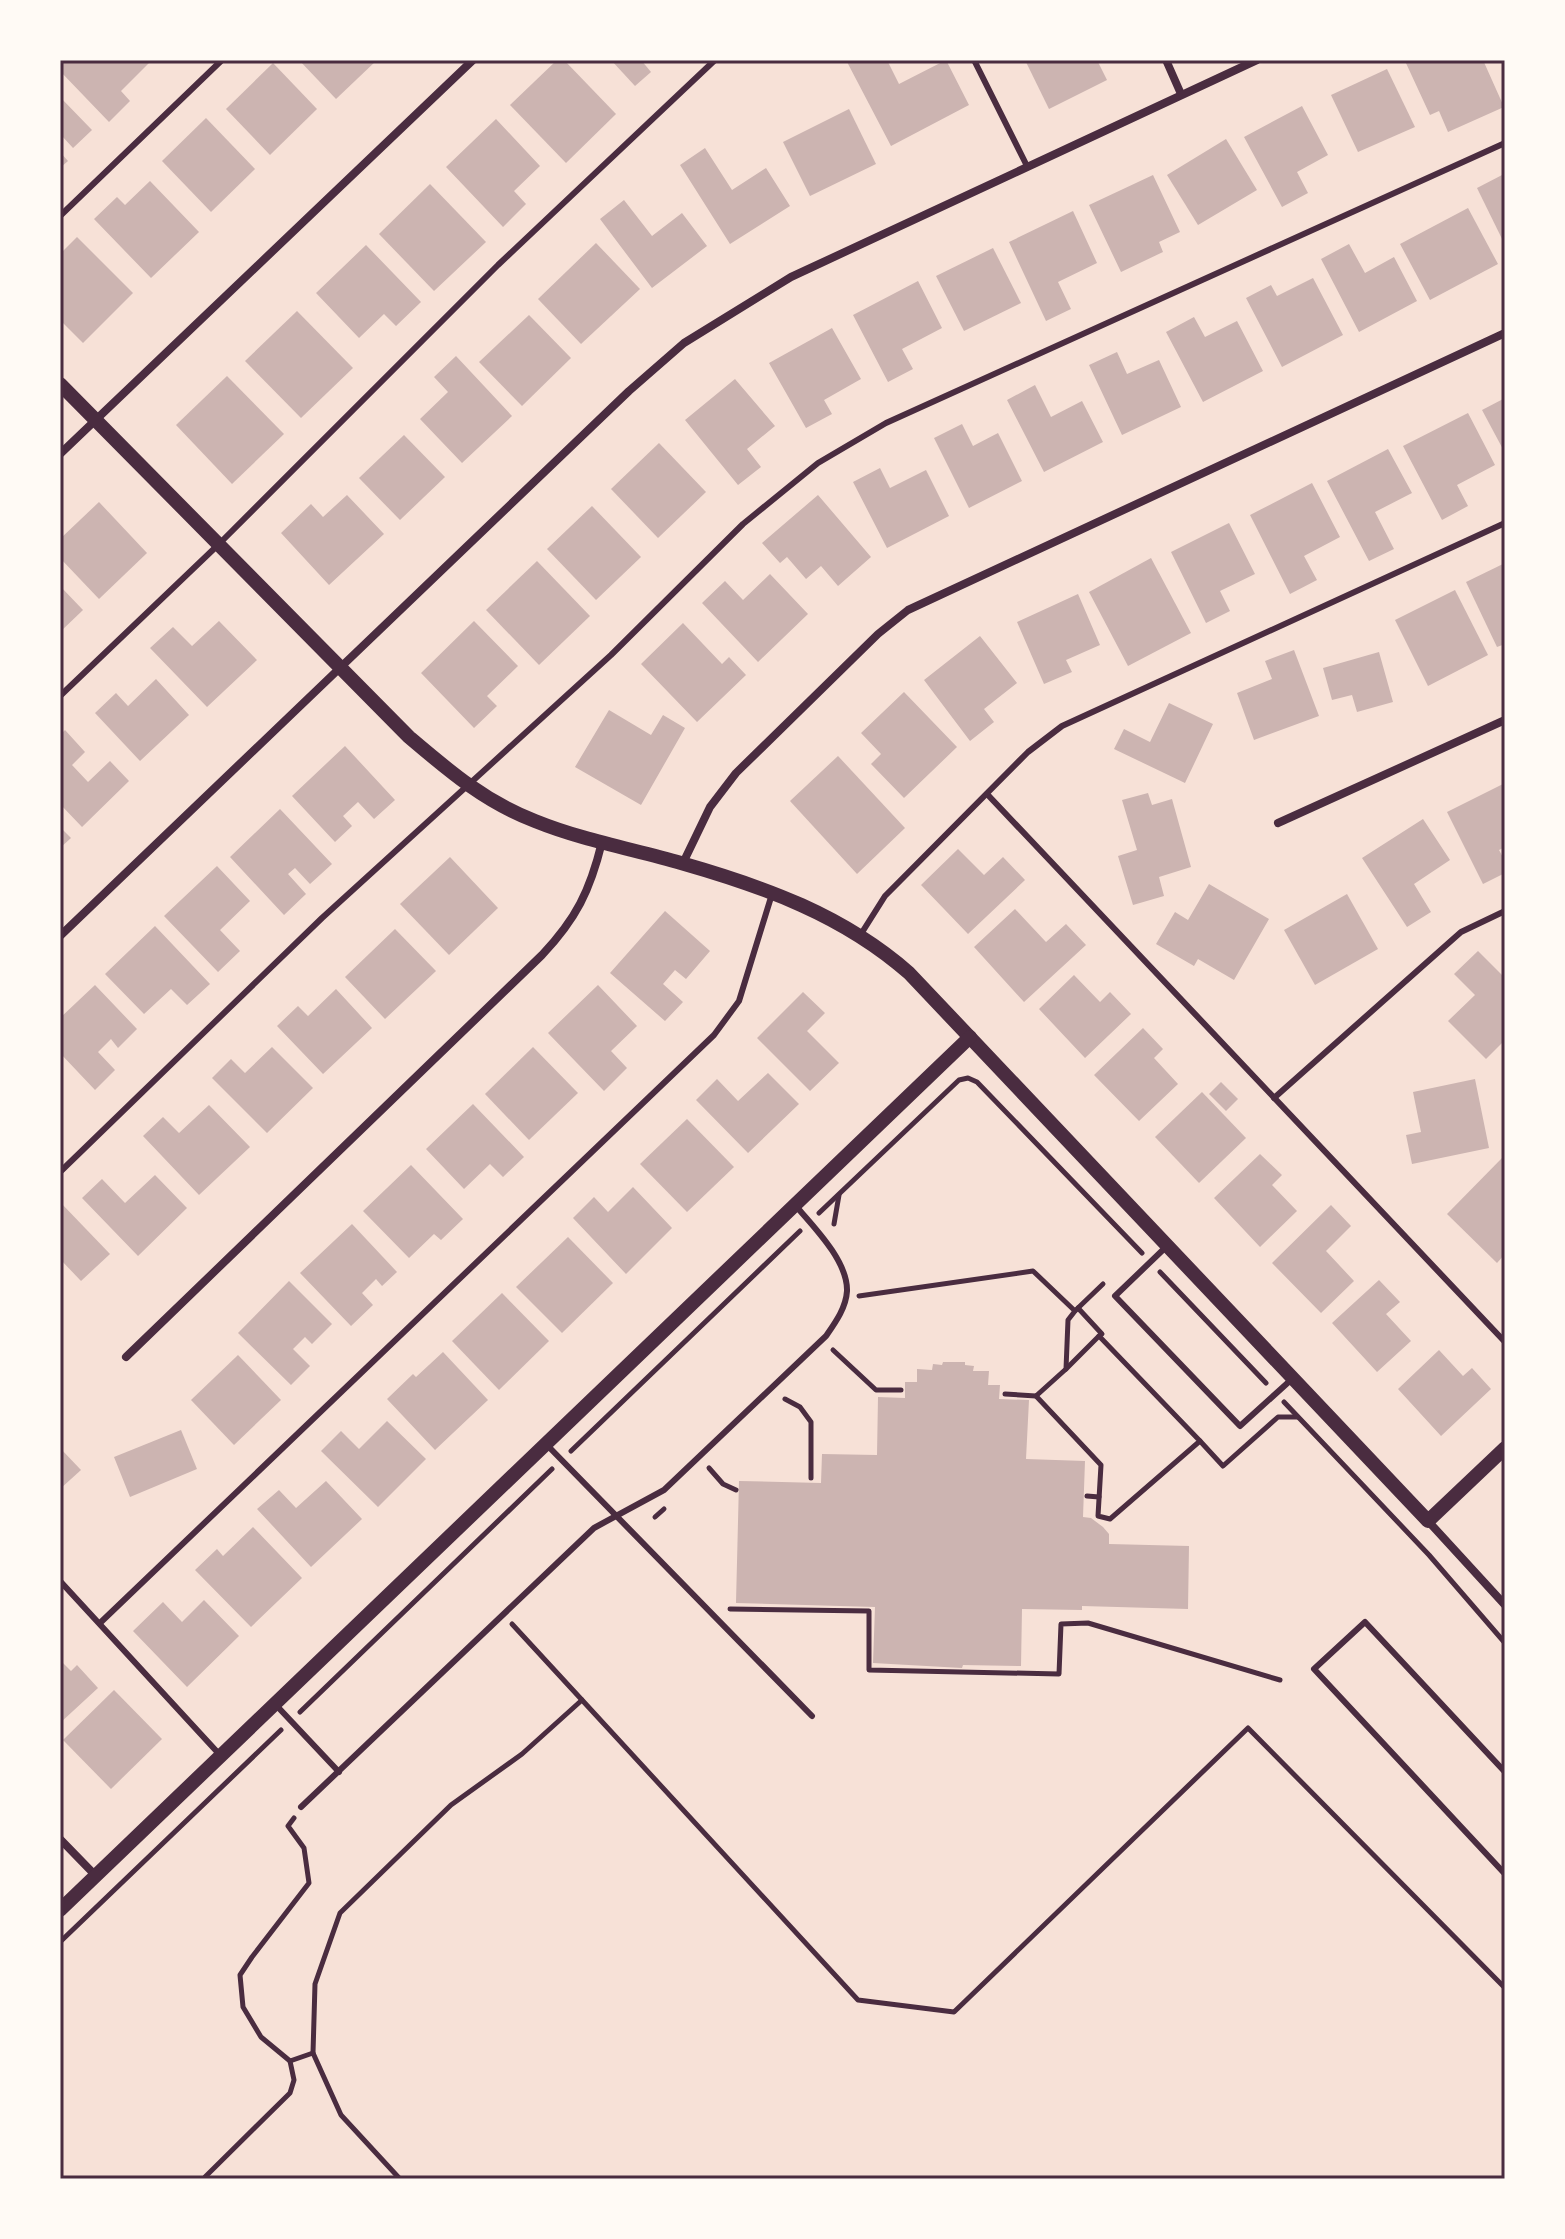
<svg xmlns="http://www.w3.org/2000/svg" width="1565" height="2239" viewBox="0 0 1565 2239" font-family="Overpass,sans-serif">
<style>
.building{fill:#ccb4b1}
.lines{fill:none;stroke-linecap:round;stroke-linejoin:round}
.path{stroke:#4a2c40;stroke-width:5}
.service{stroke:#4a2c40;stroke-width:6}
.minor{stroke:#4a2c40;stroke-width:8}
.tertiary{stroke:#4a2c40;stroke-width:14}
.neatline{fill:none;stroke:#4a2c40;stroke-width:3}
</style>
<rect width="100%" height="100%" fill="#f7e1d7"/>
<g class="building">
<polygon points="60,60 152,60 121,91 130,101 109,122 60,71"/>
<polygon points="299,60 377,60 336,99"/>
<polygon points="557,60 564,60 616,114 566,163 510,105"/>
<polygon points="611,60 641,60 651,72 635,86"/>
<polygon points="846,60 887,60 899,84 946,60 969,105 891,146"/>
<polygon points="1025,60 1097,60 1107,80 1049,109"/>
<polygon points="1483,60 1504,107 1448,132 1439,111 1430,115 1405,61"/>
<polygon points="273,63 317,109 270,155 226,109"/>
<polygon points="1387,69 1415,127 1358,152 1331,95"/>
<polygon points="60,97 92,130 73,148 62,136 60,137"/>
<polygon points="1302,106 1328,155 1297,172 1308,193 1282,207 1244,137"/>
<polygon points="849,109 876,164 810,196 783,142"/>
<polygon points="206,118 255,169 211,212 162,161"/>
<polygon points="496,119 540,166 514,191 526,204 503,227 446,167"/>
<polygon points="1226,139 1257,190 1198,225 1167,175"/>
<polygon points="705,148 732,190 766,168 790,206 730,244 680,165"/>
<polygon points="60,152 68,161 60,168"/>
<polygon points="1504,174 1505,176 1505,245 1477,188"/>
<polygon points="1153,175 1180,232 1159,242 1163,252 1121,272 1089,205"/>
<polygon points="150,181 199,232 151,278 94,219 117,197 125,205"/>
<polygon points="430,184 486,242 434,291 379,234"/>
<polygon points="624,200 652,236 682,213 707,246 652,288 600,219"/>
<polygon points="1468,208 1498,264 1430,300 1400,244"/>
<polygon points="1073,211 1097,263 1058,282 1071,309 1046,321 1009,242"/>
<polygon points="77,237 133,293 83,343 60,320 60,254"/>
<polygon points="596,243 640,289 581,344 538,299"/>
<polygon points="1349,244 1365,273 1394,257 1417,301 1359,332 1321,259"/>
<polygon points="366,245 421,302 396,326 384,314 359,338 316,293"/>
<polygon points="993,248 1021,303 964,331 936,276"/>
<polygon points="1313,278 1343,335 1282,367 1246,298 1271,285 1277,296"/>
<polygon points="918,281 942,328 902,349 913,369 888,382 853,315"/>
<polygon points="297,311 353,368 301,418 245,361"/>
<polygon points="529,315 571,358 522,406 479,362"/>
<polygon points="1194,317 1205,337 1237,321 1263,371 1203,402 1166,332"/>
<polygon points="832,328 861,379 824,400 832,414 806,428 769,363"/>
<polygon points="1117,352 1127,374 1159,360 1181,407 1122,435 1089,365"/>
<polygon points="456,356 512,416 462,463 420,419 448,392 434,377"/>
<polygon points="227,376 284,434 232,484 176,425"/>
<polygon points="735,379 775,426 747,449 761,467 738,485 685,420"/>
<polygon points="1035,385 1051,417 1082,401 1103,442 1044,472 1007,400"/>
<polygon points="1505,398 1505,453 1482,410"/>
<polygon points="1468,413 1495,465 1457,485 1468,506 1442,520 1403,446"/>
<polygon points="962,424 973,446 998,433 1022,481 969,508 934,438"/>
<polygon points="404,435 445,477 400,520 359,478"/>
<polygon points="659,443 706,492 658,538 611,489"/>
<polygon points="1388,449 1412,493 1375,512 1394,549 1369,561 1327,481"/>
<polygon points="880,468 890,488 926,470 949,516 887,548 853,482"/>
<polygon points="1312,483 1340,537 1304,556 1317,580 1290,594 1250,515"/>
<polygon points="347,495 384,534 329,585 281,533 311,504 323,517"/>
<polygon points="818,495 871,557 838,586 821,566 806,579 787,557 780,563 762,543"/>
<polygon points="99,502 147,553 99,599 60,558 60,539"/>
<polygon points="592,506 641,557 596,600 547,549"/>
<polygon points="1229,523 1255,574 1220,591 1230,611 1206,623 1171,552"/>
<polygon points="1151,558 1191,633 1128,666 1089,592"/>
<polygon points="537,561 590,616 539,665 486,610"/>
<polygon points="1505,563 1505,644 1497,647 1466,582"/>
<polygon points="770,574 808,614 758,662 702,603 725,581 743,600"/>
<polygon points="60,586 83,610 60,632"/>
<polygon points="1455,590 1488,655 1428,686 1395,620"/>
<polygon points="1078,594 1100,645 1066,660 1072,672 1044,684 1017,622"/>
<polygon points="219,621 257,660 207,707 150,648 173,627 192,646"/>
<polygon points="474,621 518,666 487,696 497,706 474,728 421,673"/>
<polygon points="683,623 722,664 729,657 746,675 697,722 641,664"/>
<polygon points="980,636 1017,683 984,709 994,722 970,741 924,680"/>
<polygon points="1294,650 1319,716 1254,740 1237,693 1272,679 1265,661"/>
<polygon points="1379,652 1393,702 1357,712 1352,695 1332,700 1323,668"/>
<polygon points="156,679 189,715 140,761 95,713 116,693 128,706"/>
<polygon points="904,692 957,747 904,798 871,764 881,754 861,733"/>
<polygon points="1169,703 1213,724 1185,783 1114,749 1124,729 1150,742"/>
<polygon points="609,710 651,735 663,715 685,728 641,805 575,767"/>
<polygon points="65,730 85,752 72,765 88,782 110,761 129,781 82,827 60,804 60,735"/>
<polygon points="345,746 395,800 374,819 358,802 343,816 352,826 335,842 292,796"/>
<polygon points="838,756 905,828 857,874 790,801"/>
<polygon points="1505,783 1505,847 1499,850 1505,861 1505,873 1483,884 1447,812"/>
<polygon points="1148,793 1152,805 1172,799 1191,867 1159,877 1164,896 1133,905 1118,856 1137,850 1122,800"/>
<polygon points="280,809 332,864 310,884 295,868 288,874 306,894 284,915 230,857"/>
<polygon points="1423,819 1450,860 1414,884 1431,912 1407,927 1362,858"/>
<polygon points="60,827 71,838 60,848"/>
<polygon points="958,849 984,875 1003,857 1025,880 968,934 921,885"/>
<polygon points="450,857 498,908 449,955 400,904"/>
<polygon points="217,866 250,901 220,930 240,951 218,972 164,916"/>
<polygon points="1209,884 1269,919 1234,980 1198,959 1194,966 1156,944 1175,912 1188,920"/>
<polygon points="1347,894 1378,949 1315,985 1284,930"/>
<polygon points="1015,909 1046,942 1066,924 1086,945 1024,1002 974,947"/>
<polygon points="665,911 710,951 686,979 675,970 663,984 683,1002 665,1021 610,973"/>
<polygon points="155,926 210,984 187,1005 171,989 144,1014 105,974"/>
<polygon points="395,929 436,971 385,1019 345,977"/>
<polygon points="1478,951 1505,978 1505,1040 1486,1059 1448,1021 1475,995 1454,974"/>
<polygon points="1074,975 1100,1002 1110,992 1131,1014 1085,1058 1039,1009"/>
<polygon points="95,985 137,1029 118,1048 111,1039 98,1052 115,1070 95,1090 60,1053 60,1018"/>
<polygon points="598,985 637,1026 611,1051 627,1068 604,1091 548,1033"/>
<polygon points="336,989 372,1028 323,1074 277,1026 298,1006 308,1016"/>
<polygon points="803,992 825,1013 807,1031 839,1063 810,1091 757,1038"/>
<polygon points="1143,1028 1163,1049 1154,1058 1178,1084 1139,1121 1094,1075"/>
<polygon points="272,1047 313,1088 267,1133 212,1078 231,1059 245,1073"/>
<polygon points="533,1047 578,1093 529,1140 485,1094"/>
<polygon points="768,1073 799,1104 748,1153 696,1100 717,1079 738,1101"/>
<polygon points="1475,1079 1489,1148 1412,1164 1406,1135 1421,1132 1413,1092"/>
<polygon points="1221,1082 1238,1099 1226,1111 1209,1094"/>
<polygon points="1202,1092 1246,1138 1199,1183 1155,1137"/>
<polygon points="473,1104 524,1157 503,1177 490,1164 464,1189 426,1149"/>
<polygon points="209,1105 250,1147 199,1195 143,1136 163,1117 179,1133"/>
<polygon points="687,1119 734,1167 687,1212 640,1164"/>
<polygon points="1260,1154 1282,1175 1272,1185 1297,1211 1260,1247 1214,1198"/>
<polygon points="1502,1158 1505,1161 1505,1254 1497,1263 1447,1214"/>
<polygon points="411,1165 463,1219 441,1240 434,1234 409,1258 363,1211"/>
<polygon points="155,1175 187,1208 138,1256 82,1198 102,1179 125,1203"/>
<polygon points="633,1187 672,1228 626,1274 573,1218 594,1197 608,1212"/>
<polygon points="60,1202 110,1254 81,1281 60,1259"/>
<polygon points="1331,1205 1351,1226 1326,1251 1354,1281 1321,1313 1272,1263"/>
<polygon points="352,1224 397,1272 382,1286 376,1279 362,1293 373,1305 351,1326 300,1273"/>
<polygon points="568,1237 613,1283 562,1333 516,1287"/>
<polygon points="1379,1280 1400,1302 1386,1314 1411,1341 1377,1372 1332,1323"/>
<polygon points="289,1281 332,1324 312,1344 305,1337 293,1349 310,1366 291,1385 238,1333"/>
<polygon points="502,1293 549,1341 499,1390 452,1341"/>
<polygon points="1439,1350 1463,1376 1472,1368 1491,1389 1441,1436 1398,1389"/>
<polygon points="443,1352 488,1400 435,1450 387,1399 413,1374 416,1377"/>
<polygon points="238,1355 281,1400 234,1445 191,1400"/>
<polygon points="943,1362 965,1362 965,1365 974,1366 973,1371 989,1371 988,1385 1000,1385 999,1399 1029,1400 1026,1459 1085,1461 1083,1517 1091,1518 1103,1527 1109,1534 1109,1544 1189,1546 1188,1609 1082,1606 1082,1610 1022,1609 1021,1666 963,1665 962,1668 873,1663 875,1607 736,1603 739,1481 821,1483 822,1454 877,1455 878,1397 905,1398 905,1382 917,1382 917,1369 932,1370 933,1364 942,1365"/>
<polygon points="387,1421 426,1459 378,1507 321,1451 341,1431 359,1449"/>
<polygon points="181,1430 197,1469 130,1497 114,1457"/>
<polygon points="60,1448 81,1470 60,1489"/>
<polygon points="326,1481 362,1519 311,1567 257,1509 279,1490 296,1508"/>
<polygon points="253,1527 302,1578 251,1627 195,1570 217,1549 223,1556"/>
<polygon points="204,1600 239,1636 187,1687 133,1631 163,1602 182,1622"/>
<polygon points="60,1660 71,1671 77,1665 98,1688 60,1723"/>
<polygon points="114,1690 162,1739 111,1789 63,1740"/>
</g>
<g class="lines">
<g class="path">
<polyline points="819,1213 959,1080 968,1078 977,1082 1142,1253"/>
<polyline points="834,1224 839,1195"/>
<polyline points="1160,1272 1266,1383"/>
<polyline points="859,1296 1033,1271 1075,1311 1068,1320 1066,1369 1036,1396 1005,1394"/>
<polyline points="1078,1308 1103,1284"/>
<polyline points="1076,1310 1078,1308 1102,1334 1099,1336"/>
<polyline points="833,1350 876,1390 901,1390"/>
<polyline points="1036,1396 1101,1465 1098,1516 1110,1519 1200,1441 1099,1336 1066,1369"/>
<polyline points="785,1399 800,1407 811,1422 811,1478"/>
<polyline points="1284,1402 1429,1555 1505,1643"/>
<polyline points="1200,1441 1223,1466 1278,1417 1297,1417"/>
<polyline points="571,1451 800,1231"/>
<polyline points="709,1468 723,1484 736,1490"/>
<polyline points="1087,1496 1099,1497"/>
<polyline points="655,1517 664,1509"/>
<polyline points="730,1609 869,1611 869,1670 1059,1674 1061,1624 1088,1623 1280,1680"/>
<polyline points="512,1624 582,1700"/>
<polyline points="300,1712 552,1469"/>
<polyline points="294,1818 288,1826 304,1848 309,1883 252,1957 240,1975 243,2007 261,2037 290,2061 313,2053"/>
<polyline points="60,1942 281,1730"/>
<polyline points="205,2177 290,2093 294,2080 290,2061"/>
<polyline points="400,2179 341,2115 313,2053 315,1984 340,1913 451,1805 522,1754 582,1700 858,2000 954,2012 1248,1728 1505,1988"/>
</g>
<g class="service">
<polyline points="974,60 1027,166"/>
<polyline points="60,216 222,60"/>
<polyline points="60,696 219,544 498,265 715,60"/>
<polyline points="987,794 1505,1342"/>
<polyline points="861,934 885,896 1028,752 1062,726 1505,523"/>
<polyline points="1274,1098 1461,932 1505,911"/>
<polyline points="60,1172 322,918 611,655 743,524 818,463 886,423 1505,143"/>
<polyline points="1167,1246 1115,1296 1240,1426 1292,1379"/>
<polyline points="546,1444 812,1716"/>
<polyline points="60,1581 220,1755"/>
<polyline points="100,1623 714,1035 739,1001 772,894"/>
<polyline points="275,1704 339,1772"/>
<polyline points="1505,1772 1365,1622 1314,1669 1505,1874"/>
<path d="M301,1807L594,1528L664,1490L826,1336C835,1323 846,1308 847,1291C848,1261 813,1226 795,1205"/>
</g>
<g class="minor">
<polyline points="1166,60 1181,94"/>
<polyline points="60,454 473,60"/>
<polyline points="1278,823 1505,720"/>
<polyline points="683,863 710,807 736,773 878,634 908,610 1505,333"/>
<polyline points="60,936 629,391 684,343 791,277 1257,60"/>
<path d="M126,1357L542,955C576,919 590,891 602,842"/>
<polyline points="1428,1521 1505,1605"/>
<polyline points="60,1839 96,1876"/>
</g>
<g class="tertiary">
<path d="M60,384L409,737C449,771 485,802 535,821C582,840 632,849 681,863C765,887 843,915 909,973L1428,1521L1505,1448"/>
<polyline points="60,1910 970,1037"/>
</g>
</g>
<rect width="1565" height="2239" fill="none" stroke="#fffaf5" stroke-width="124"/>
<rect x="62" y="62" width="1441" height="2115" class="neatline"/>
</svg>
